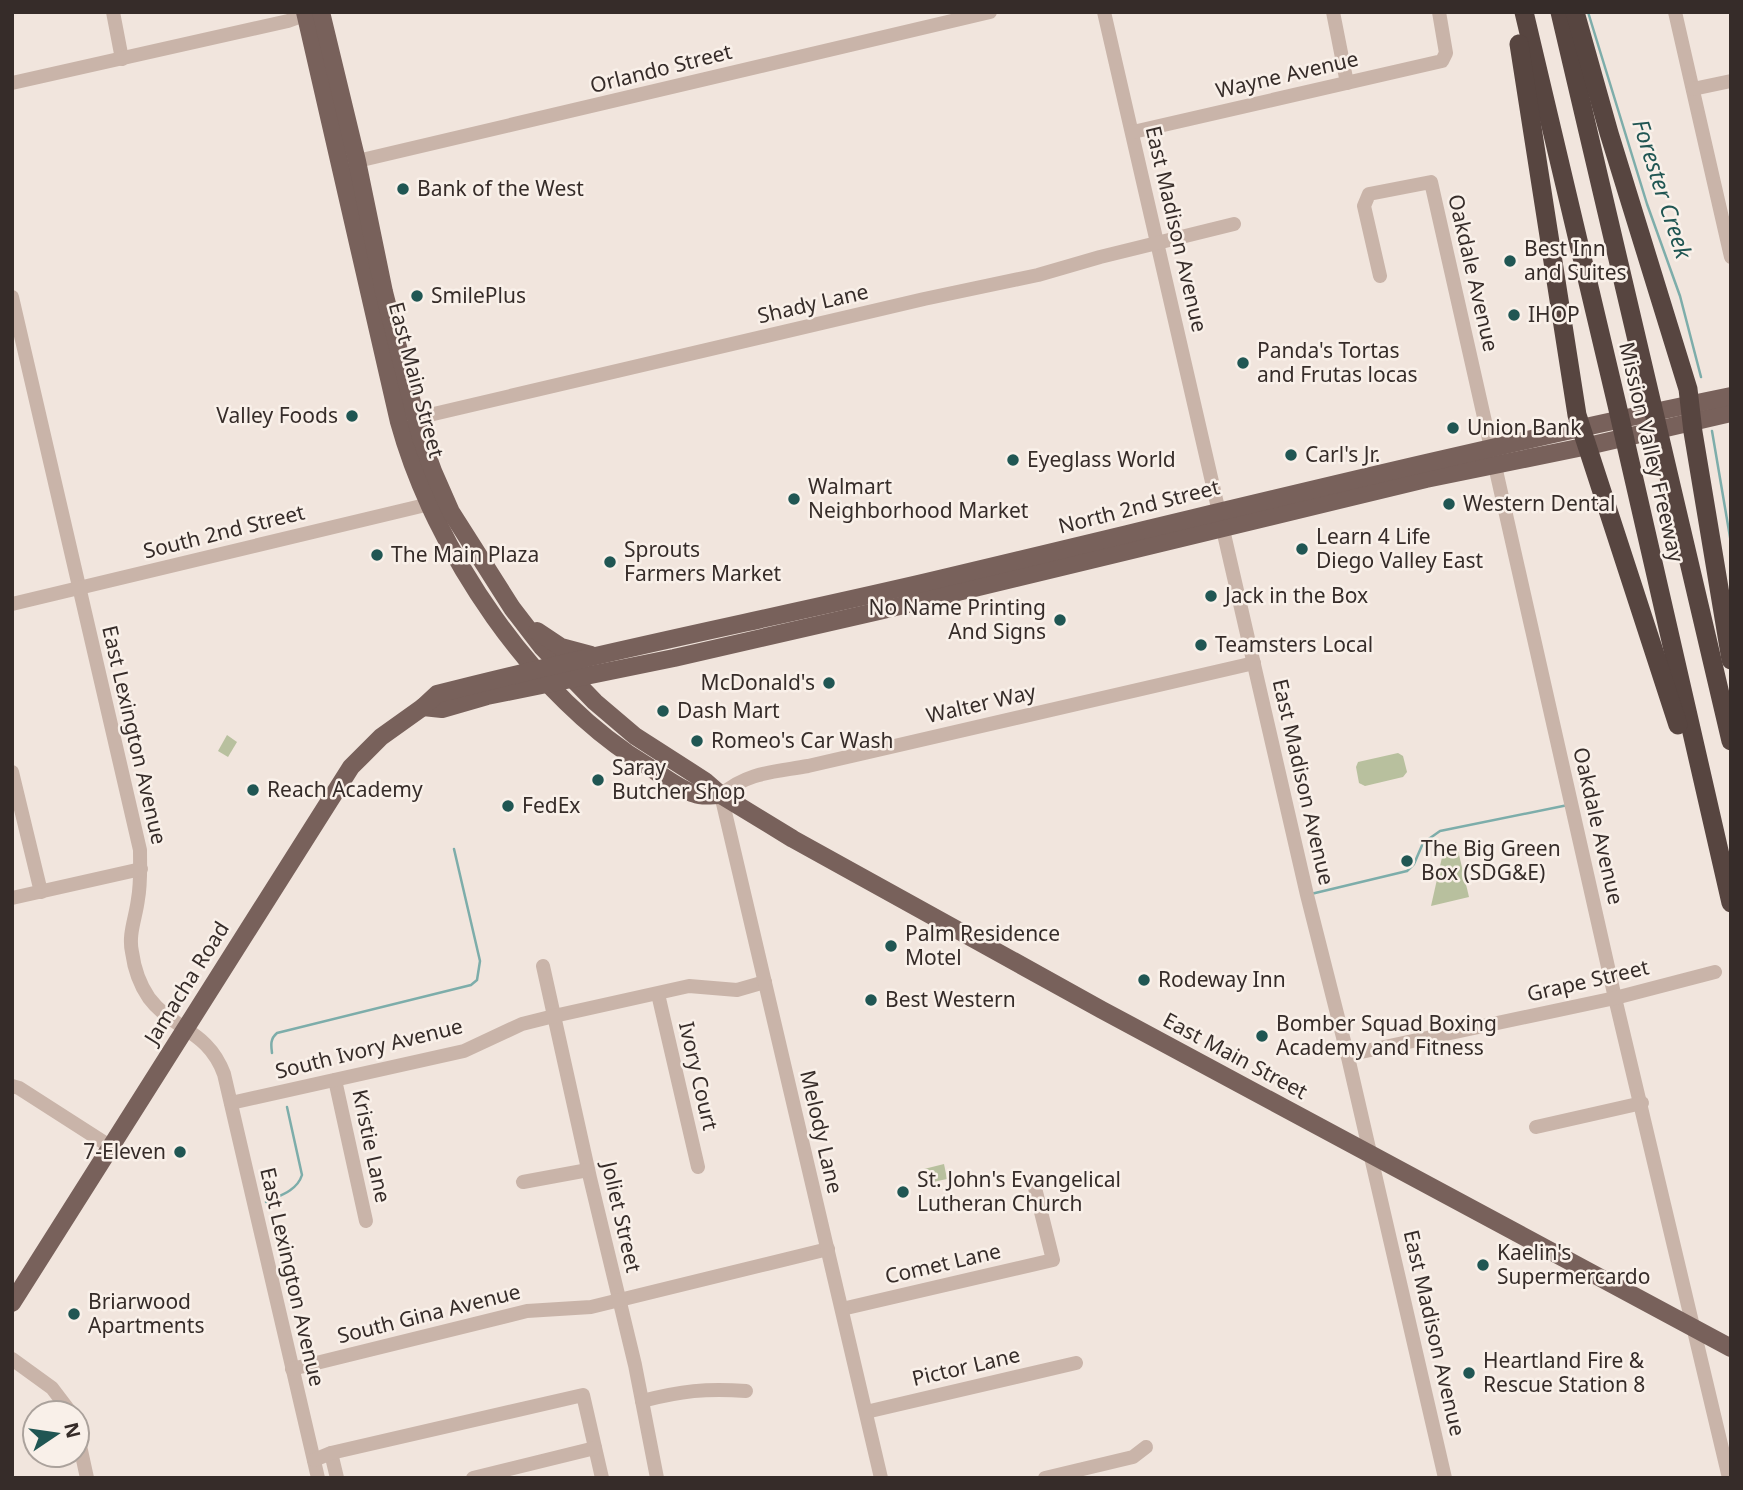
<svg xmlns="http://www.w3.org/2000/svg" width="1743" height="1490" viewBox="0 0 1743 1490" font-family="'Noto Sans',sans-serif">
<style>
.green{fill:#b8c09e}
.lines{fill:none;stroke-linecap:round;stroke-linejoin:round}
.stream{stroke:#7dadaa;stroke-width:2.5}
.minor{stroke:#c9b4a9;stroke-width:14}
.major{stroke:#78615b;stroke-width:18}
.highway{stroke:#574540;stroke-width:19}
.poi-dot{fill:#205653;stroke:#f9f0e9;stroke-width:2.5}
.labels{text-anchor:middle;stroke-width:5;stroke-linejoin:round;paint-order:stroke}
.street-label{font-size:21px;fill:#362c29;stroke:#f9f0e9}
.poi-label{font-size:21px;fill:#362c29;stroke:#f9f0e9;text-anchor:start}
.water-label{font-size:23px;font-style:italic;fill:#205653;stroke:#f9f0e9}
</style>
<rect width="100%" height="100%" fill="#f1e5dd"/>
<g class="green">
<polygon points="227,735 237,742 228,757 218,751"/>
<polygon points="1398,753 1403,756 1407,772 1403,777 1365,786 1359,783 1356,767 1358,762"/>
<polygon points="1456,842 1469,897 1431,906 1445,844"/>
<polygon points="944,1164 947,1179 928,1183 924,1169"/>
</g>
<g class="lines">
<g class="stream">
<polyline points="1588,12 1647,204 1680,296 1701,377"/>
<polyline points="1712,431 1731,543"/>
<polyline points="1311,894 1407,871 1414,864 1423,843 1440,831 1568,805"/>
<path d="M272,1053C271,1045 270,1039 277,1033L471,985L477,980L480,961L454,849"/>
<path d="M266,1202C279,1196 297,1191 302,1175L287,1107"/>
</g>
<g class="minor">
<polyline points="113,12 122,59"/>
<polyline points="1104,12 1307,895 1347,1053 1445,1478"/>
<polyline points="1333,12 1347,83"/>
<polyline points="1675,12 1731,257"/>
<polyline points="12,83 288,21 313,12"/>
<polyline points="1693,89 1731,81"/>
<polyline points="1133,132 1442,61 1446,53 1439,12"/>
<polyline points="349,163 990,12"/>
<polyline points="1380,276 1364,206 1369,194 1431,182 1615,998 1729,1478"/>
<path d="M12,297L140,850C140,866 141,883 138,899C136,917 128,934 132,952C134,967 140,985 149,998C173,1030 208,1030 224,1074L318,1478"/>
<polyline points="408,420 924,299 1038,275 1100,257 1234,224"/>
<polyline points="12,604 438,502"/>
<polyline points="12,772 41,892"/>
<polyline points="12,898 141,869"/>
<polyline points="543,966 590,1178 635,1365 657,1478"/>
<polyline points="658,994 698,1167"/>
<polyline points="1347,1055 1615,998 1715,972"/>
<polyline points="335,1080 366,1221"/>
<polyline points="12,1086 19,1088 111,1147"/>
<polyline points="231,1103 464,1051 522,1024 554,1016 689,986 737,990 765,982"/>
<polyline points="1536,1127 1642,1103"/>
<polyline points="523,1182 588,1170"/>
<polyline points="842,1309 1053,1260 1033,1180"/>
<polyline points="12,1359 52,1388 71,1413"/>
<polyline points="292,1369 527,1311 591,1307 828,1249"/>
<path d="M642,1401C681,1391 706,1388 746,1391"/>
<polyline points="866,1412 1076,1363"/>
<polyline points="77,1432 87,1478"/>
<polyline points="331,1453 337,1478"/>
<polyline points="314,1460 331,1453 583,1395 602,1478"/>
<polyline points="473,1478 595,1448"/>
<path d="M881,1478L721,795C747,772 775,772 808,766L1254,663"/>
<polyline points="1045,1478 1133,1457 1146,1447"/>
</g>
<g class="major">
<path d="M305,12L399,422C434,550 534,699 649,767C663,776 679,789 695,794C702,797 713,795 721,795"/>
<polyline points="321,12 357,161 384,292 421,438 433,471 451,512 512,608 542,647 595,702 635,736 705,781 721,795 793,839 1102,1010 1731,1348"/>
<polyline points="537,631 561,647 591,655"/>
<polyline points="423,707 442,709 487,696 674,658 879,611 1426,479 1588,446 1731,413"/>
<path d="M12,1303L351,767L381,737L423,707L437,694C596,653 758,621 918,584C1189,520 1458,452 1731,396"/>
</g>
<g class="highway">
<polyline points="1524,12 1617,405 1731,903"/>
<polyline points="1560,12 1731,741"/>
<polyline points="1575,12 1609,133 1688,389 1693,432 1731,660"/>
<polyline points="1519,44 1577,415 1678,725"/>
</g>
</g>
<g class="poi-dot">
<circle cx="403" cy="189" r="7"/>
<circle cx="1510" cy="261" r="7"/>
<circle cx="417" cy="296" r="7"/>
<circle cx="1514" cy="315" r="7"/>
<circle cx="1243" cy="363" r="7"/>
<circle cx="352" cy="416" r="7"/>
<circle cx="1453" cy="428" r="7"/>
<circle cx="1291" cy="455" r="7"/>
<circle cx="1013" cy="460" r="7"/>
<circle cx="794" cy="499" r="7"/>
<circle cx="1449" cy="504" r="7"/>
<circle cx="1302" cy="549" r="7"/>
<circle cx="377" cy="555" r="7"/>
<circle cx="610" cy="562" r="7"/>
<circle cx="1211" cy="596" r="7"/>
<circle cx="1060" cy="620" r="7"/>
<circle cx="1201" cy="645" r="7"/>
<circle cx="829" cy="683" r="7"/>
<circle cx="663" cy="711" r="7"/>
<circle cx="697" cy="741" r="7"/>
<circle cx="598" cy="780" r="7"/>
<circle cx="253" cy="790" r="7"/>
<circle cx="508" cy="806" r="7"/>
<circle cx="1407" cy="861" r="7"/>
<circle cx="891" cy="946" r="7"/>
<circle cx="1144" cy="980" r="7"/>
<circle cx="871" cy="1000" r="7"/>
<circle cx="1262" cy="1036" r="7"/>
<circle cx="180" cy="1152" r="7"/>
<circle cx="903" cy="1192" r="7"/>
<circle cx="1483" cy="1265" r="7"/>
<circle cx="74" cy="1314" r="7"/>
<circle cx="1469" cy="1373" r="7"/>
</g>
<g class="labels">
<g class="street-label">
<text transform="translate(661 69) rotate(-14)" y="7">Orlando Street</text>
<text transform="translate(1287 75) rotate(-13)" y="7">Wayne Avenue</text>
<text transform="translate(1176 229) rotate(77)" y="7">East Madison Avenue</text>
<text transform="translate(1473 273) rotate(77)" y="7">Oakdale Avenue</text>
<text transform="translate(813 304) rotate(-13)" y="7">Shady Lane</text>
<text transform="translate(416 380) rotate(75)" y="7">East Main Street</text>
<text transform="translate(1651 452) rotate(77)" y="7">Mission Valley Freeway</text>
<text transform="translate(1139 507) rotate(-14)" y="7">North 2nd Street</text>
<text transform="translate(224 532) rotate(-14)" y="7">South 2nd Street</text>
<text transform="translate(981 704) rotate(-13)" y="7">Walter Way</text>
<text transform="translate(134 735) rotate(77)" y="7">East Lexington Avenue</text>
<text transform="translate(1303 782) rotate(77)" y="7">East Madison Avenue</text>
<text transform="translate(1598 826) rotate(77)" y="7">Oakdale Avenue</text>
<text transform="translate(1588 981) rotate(-13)" y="7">Grape Street</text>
<text transform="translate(187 983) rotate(-58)" y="7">Jamacha Road</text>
<text transform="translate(369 1049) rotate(-14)" y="7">South Ivory Avenue</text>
<text transform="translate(1235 1056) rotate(28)" y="7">East Main Street</text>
<text transform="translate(698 1076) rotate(77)" y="7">Ivory Court</text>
<text transform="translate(821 1132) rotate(77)" y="7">Melody Lane</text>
<text transform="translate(371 1146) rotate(78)" y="7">Kristie Lane</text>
<text transform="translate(621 1217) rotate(77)" y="7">Joliet Street</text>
<text transform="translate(943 1264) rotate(-13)" y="7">Comet Lane</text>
<text transform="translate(292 1277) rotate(77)" y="7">East Lexington Avenue</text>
<text transform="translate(429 1314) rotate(-14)" y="7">South Gina Avenue</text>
<text transform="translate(1434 1333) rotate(77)" y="7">East Madison Avenue</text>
<text transform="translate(966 1367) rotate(-13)" y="7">Pictor Lane</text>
</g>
<g class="poi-label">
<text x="417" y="196">Bank of the West</text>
<text x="1524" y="256">Best Inn<tspan x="1524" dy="24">and Suites</tspan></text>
<text x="431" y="303">SmilePlus</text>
<text x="1528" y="322">IHOP</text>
<text x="1257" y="358">Panda's Tortas<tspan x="1257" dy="24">and Frutas locas</tspan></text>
<text x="338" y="423" text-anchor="end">Valley Foods</text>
<text x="1467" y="435">Union Bank</text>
<text x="1305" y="462">Carl's Jr.</text>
<text x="1027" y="467">Eyeglass World</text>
<text x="808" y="494">Walmart<tspan x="808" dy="24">Neighborhood Market</tspan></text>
<text x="1463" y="511">Western Dental</text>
<text x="1316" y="544">Learn 4 Life<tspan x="1316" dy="24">Diego Valley East</tspan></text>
<text x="624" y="557">Sprouts<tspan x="624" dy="24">Farmers Market</tspan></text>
<text x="391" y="562">The Main Plaza</text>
<text x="1225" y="603">Jack in the Box</text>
<text x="1046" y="615" text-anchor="end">No Name Printing<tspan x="1046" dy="24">And Signs</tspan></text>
<text x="1215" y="652">Teamsters Local</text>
<text x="815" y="690" text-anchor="end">McDonald's</text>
<text x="677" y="718">Dash Mart</text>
<text x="711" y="748">Romeo's Car Wash</text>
<text x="612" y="775">Saray<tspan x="612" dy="24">Butcher Shop</tspan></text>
<text x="267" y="797">Reach Academy</text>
<text x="522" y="813">FedEx</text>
<text x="1421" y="856">The Big Green<tspan x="1421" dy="24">Box (SDG&amp;E)</tspan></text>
<text x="905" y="941">Palm Residence<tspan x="905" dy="24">Motel</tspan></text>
<text x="1158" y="987">Rodeway Inn</text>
<text x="885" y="1007">Best Western</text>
<text x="1276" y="1031">Bomber Squad Boxing<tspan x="1276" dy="24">Academy and Fitness</tspan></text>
<text x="166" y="1159" text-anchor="end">7-Eleven</text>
<text x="917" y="1187">St. John's Evangelical<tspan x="917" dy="24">Lutheran Church</tspan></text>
<text x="1497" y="1260">Kaelin's<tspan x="1497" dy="24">Supermercardo</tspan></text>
<text x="88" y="1309">Briarwood<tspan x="88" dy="24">Apartments</tspan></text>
<text x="1483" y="1368">Heartland Fire &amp;<tspan x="1483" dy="24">Rescue Station 8</tspan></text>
</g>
<g class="water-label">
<text transform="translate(1662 189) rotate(72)" y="8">Forester Creek</text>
</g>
</g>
<rect width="1743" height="1490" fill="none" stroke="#362c29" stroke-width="28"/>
<g transform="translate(56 1434) rotate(77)"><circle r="33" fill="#f9f0e9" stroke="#aba29c" stroke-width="2"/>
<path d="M0-5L12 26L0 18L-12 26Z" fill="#205653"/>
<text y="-10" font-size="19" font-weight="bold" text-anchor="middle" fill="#362c29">N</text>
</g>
</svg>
